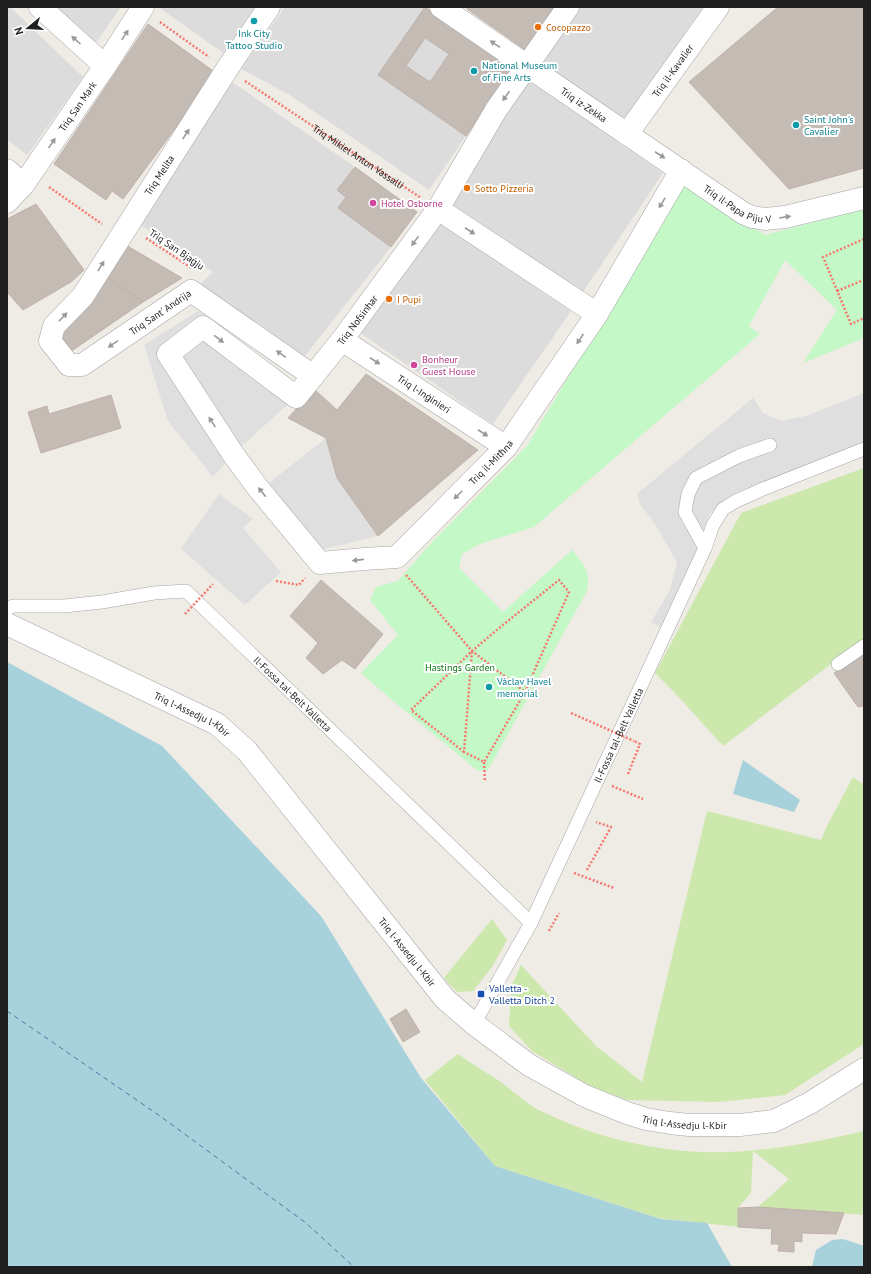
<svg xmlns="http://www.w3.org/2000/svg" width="871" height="1274" viewBox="0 0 871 1274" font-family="'PT Sans',sans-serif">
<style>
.residential{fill:#dddcdc}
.grass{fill:#cce8ad}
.park{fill:#c4f8c6}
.parking{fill:#dfdfdf}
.water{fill:#a7d1db}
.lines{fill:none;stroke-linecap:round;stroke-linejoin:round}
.ferry{stroke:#4b7aa4;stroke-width:1;stroke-dasharray:5 4;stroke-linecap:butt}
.building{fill:#c4bbb5;stroke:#c0b2a8;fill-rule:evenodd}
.service-casing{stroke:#a6a6a6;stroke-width:14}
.minor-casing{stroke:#a6a6a6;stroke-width:23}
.tertiary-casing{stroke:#a6a6a6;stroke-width:23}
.path{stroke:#f57970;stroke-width:2.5;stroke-dasharray:2 2;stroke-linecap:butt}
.service{stroke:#fff;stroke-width:13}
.minor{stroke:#fff;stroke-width:22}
.tertiary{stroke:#fff;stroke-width:22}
.path-bridge{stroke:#f57970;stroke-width:2.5;stroke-dasharray:2 2;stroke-linecap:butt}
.oneway{fill:#9a9a9a}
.culture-dot{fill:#0f9aa8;stroke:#fff;stroke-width:1.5}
.food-dot{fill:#e8710a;stroke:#fff;stroke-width:1.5}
.hotel-dot{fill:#d1479c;stroke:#fff;stroke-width:1.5}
.transit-dot{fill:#1a4fb4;stroke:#fff;stroke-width:1.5}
.labels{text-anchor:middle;stroke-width:4;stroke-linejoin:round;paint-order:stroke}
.food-label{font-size:10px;fill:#c56008;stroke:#fff;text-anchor:start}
.culture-label{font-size:10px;fill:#0d838f;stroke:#fff;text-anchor:start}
.street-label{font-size:10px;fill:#1f1f1f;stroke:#fff}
.hotel-label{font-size:10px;fill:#b23c85;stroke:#fff;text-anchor:start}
.park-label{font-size:10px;fill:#0f7a14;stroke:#fff}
.transit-label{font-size:10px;fill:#164399;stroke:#fff;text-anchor:start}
</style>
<rect width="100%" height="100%" fill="#efebe5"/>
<g class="residential">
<polygon points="7,7 10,7 83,77 27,155 7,139"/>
<polygon points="54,7 121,7 95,44"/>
<polygon points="158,7 257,7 225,54"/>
<polygon points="285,7 425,7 512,68 429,190 290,95 241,69"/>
<polygon points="579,7 703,7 624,121 541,63"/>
<polygon points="529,80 663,173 581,295 444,199"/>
<polygon points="232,82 355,167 417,212 391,247 301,361 196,288 213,272 134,221"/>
<polygon points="436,220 571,311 493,424 359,332"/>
</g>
<g class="grass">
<polygon points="864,468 864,639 723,746 676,694 655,673 741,513"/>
<polygon points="853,777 864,785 864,1044 785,1095 720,1102 627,1100 588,1085 532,1051 509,1026 511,987 521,965 596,1046 642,1082 707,811 821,840 827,826"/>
<polygon points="492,919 507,940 492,967 473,991 457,992 444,978"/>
<path d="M458,1054C472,1064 487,1073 501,1082C513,1091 524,1102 537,1109C588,1135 646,1150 703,1152C755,1154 813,1143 864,1131V1215L758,1207L789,1179L753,1151L751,1193L738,1208V1227L658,1218L495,1166L425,1080Z"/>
</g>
<path class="park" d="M684,183L765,235L864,209V338L803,363L837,310L785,260L749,326L760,334L534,527L480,544L462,554L459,568L503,612L572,550C584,565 591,571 587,591L488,770L478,771L392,700L361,673L398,635L370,600L376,587L398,581L430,544L527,446Z"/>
<g class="parking">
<polygon points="198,311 292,380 296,397 233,454 213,477 168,421 144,345"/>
<polygon points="864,393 864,449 744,489 724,499 709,515 691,566 662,629 651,622 670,590 677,562 655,524 640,504 637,494 753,398 763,413 781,421 806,416"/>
<polygon points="326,438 337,478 378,536 320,550 269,483"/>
<polygon points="219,494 253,519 243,528 281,572 245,605 181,549"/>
</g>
<g class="water">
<polygon points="7,662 162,746 321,916 421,1078 495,1166 661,1219 707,1223 732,1267 7,1267"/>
<polygon points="743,760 800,800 794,812 733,794"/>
<polygon points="843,1239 864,1246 864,1267 812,1267 816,1250 832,1240"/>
</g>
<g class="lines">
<polyline class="ferry" points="7,1011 160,1116 306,1223 354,1267"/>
</g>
<g class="building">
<path d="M425,7L512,68L466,136L378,75ZM425,38L449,54L430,82L406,66Z"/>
<polygon points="468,7 558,7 527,51 467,9"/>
<polygon points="778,7 864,7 864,168 789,189 689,82"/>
<polygon points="148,24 216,73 123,199 112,191 106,200 54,164"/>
<polygon points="355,167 417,212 391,247 338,208 346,197 337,190"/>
<polygon points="36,204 84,270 71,282 23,310 7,292 7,219"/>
<polygon points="124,244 182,278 143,302 105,276"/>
<polygon points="105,276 143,302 73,350 69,350 60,336"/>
<polygon points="366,374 478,450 378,536 337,478 326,438 288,418 314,389 337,410"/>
<polygon points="111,395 121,428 41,453 28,412 47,406 49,414"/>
<polygon points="321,580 383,634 355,669 342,660 323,674 306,658 318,643 290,616"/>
<polygon points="864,651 864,706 858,707 834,673"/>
<polygon points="406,1009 420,1032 403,1042 390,1019"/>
<polygon points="758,1207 844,1213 836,1234 802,1233 802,1242 794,1241 794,1252 778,1251 779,1244 771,1244 772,1229 738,1227 738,1208"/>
</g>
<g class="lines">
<g class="service-casing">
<g id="service">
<polyline points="705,548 685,512 688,494 696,478 739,456 770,445"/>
<path id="s2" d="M7,609L13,606H64L102,602L154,593L186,591L531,923"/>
<polyline points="838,664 864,646"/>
<path id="s3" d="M474,1024L531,923L705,548L713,525L723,509L736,501L763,489L864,449"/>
</g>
</g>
<g class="minor-casing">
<g id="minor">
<polyline points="40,7 105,66"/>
<path id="s4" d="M269,7L227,69L83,296L54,326L50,341L69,365H82L191,291L313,376"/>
<path id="s5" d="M441,7L743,213L752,217L765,219L785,217L864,198"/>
<path id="s6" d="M568,7L496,110L438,209L342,340L296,397L203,327L168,354L233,454L258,488L320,563L364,559L397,557L506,447L597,314L681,170"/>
<path id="s7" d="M627,134L718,7"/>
<polyline points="7,170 23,185"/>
<path id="s8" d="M7,202L23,185L30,175L105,66L143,7"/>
<polyline points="438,209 597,314"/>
<path id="s9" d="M342,340L506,447"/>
</g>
</g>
<g class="tertiary-casing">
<g id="tertiary">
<path id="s10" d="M7,624L217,724L247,751L445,999L474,1024L529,1065L585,1096L627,1113L646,1119L670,1123L689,1125H740L774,1121L810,1103L864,1069"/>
</g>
</g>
<g class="path">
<polyline points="160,22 209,57"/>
<path id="s1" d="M245,81L421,198"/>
<polyline points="49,187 102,224"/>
<polyline points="146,238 193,269"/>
<polyline points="864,239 823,257 851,324 864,318"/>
<polyline points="837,291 864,280"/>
<polyline points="406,575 472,651 525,692"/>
<polyline points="276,581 299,585 305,578"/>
<polyline points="464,752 411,710 472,651 498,629 559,580 569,592 525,692 484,762 464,752 472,651"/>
<polyline points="484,762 485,782"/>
<polyline points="628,774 640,744 634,741"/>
<polyline points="612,786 643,799"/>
<polyline points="587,870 611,827 596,822"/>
<polyline points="574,873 614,888"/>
<polyline points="549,931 559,913"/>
</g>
<use href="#service" class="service"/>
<use href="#minor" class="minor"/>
<use href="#tertiary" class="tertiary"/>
<g class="path-bridge">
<polyline points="185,614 213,584"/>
<polyline points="571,713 634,741"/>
</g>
</g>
<defs><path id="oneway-solid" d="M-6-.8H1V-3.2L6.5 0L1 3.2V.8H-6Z"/></defs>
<g class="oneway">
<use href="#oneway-solid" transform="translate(125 35) rotate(-57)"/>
<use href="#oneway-solid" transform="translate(76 40) rotate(-138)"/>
<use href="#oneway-solid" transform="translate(495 44) rotate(-146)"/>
<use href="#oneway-solid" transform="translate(506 96) rotate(125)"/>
<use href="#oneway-solid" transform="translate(186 134) rotate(-57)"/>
<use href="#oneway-solid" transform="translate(52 143) rotate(-55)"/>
<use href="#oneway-solid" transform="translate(660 155) rotate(33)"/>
<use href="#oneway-solid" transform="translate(662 203) rotate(121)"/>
<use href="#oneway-solid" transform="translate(785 217) rotate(-9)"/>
<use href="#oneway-solid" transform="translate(470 231) rotate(33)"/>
<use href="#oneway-solid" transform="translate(415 241) rotate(126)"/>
<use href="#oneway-solid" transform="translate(101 266) rotate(-58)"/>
<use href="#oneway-solid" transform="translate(63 317) rotate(-46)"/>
<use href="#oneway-solid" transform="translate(219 339) rotate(37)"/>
<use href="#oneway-solid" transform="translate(580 339) rotate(124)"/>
<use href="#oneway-solid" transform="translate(113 344) rotate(146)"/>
<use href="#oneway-solid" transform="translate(281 354) rotate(-145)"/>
<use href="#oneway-solid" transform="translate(375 361) rotate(33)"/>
<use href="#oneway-solid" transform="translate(212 422) rotate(-123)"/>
<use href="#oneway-solid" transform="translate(483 433) rotate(33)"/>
<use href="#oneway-solid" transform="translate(262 492) rotate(-129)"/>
<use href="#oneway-solid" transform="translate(458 495) rotate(135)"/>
<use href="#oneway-solid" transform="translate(358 560) rotate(174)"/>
</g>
<g class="culture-dot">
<circle cx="254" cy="21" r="4"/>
<circle cx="474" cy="71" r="4"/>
<circle cx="796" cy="125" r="4"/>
<circle cx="489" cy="687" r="4"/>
</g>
<g class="food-dot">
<circle cx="538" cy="27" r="4"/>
<circle cx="467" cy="188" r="4"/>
<circle cx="389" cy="299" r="4"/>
</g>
<g class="hotel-dot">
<circle cx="373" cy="203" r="4"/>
<circle cx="414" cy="365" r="4"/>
</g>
<rect class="transit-dot" x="477" y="990" width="8" height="8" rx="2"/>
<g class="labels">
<g class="food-label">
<text x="546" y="31">Cocopazzo</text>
<text x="475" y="192">Sotto Pizzeria</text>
<text x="397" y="303">I Pupi</text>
</g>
<g class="culture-label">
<text x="254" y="37" text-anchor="middle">Ink City<tspan x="254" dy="12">Tattoo Studio</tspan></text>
<text x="482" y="69">National Museum<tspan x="482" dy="12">of Fine Arts</tspan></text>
<text x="804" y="123">Saint John's<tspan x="804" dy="12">Cavalier</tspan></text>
<text x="497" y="685">Václav Havel<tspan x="497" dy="12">memorial</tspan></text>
</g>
<g class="street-label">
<text dy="4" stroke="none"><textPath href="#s7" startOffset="78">Triq il-Kavalier</textPath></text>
<text dy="4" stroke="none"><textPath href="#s5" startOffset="173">Triq iz-Zekka</textPath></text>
<text dy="4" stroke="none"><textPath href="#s8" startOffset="119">Triq San Mark</textPath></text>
<text dy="4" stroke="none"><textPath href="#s1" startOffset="136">Triq Mikiel Anton Vassalli</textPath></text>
<text transform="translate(159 175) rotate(-57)" y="4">Triq Melita</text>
<text dy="4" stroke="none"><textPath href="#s5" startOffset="357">Triq il-Papa Piju V</textPath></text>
<text transform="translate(177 249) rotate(34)" y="4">Triq San Bjaġju</text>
<text dy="4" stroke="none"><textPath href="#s4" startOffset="539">Triq Sant' Andrija</textPath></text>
<text transform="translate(357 320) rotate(-53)" y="4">Triq Nofsinhar</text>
<text dy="4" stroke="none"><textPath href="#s9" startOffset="98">Triq l-Inġinieri</textPath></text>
<text dy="4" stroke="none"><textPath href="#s6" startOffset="1106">Triq il-Mitħna</textPath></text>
<text dy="4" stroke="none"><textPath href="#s2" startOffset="329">Il-Fossa tal-Belt Valletta</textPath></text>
<text dy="4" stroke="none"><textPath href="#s10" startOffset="206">Triq l-Assedju l-Kbir</textPath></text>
<text dy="4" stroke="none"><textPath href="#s3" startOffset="323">Il-Fossa tal-Belt Valletta</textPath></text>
<text dy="4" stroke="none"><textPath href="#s10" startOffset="530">Triq l-Assedju l-Kbir</textPath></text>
<text dy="4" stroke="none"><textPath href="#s10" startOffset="865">Triq l-Assedju l-Kbir</textPath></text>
</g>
<g class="hotel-label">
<text x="381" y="207">Hotel Osborne</text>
<text x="422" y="363">Bonheur<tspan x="422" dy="12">Guest House</tspan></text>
</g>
<g class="park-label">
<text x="460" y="671">Hastings Garden</text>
</g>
<g class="transit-label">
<text x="489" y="992">Valletta -<tspan x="489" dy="12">Valletta Ditch 2</tspan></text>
</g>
</g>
<rect width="871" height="1274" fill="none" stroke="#1f1f1f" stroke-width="16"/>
<g transform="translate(28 28) rotate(252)" stroke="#ffffff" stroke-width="3" paint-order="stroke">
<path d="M0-3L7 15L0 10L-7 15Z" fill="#1f1f1f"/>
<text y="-6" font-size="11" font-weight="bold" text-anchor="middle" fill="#1f1f1f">N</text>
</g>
</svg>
